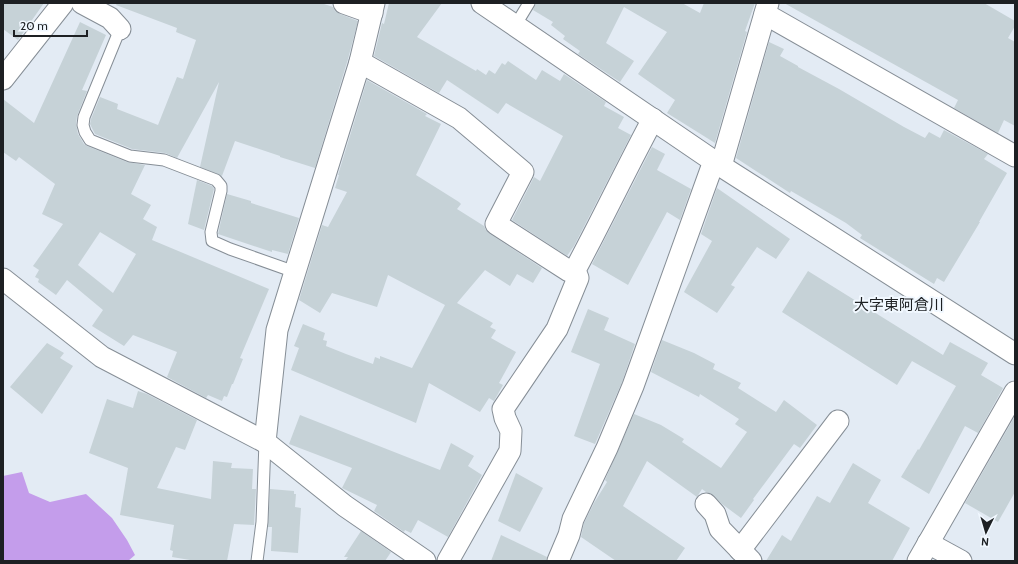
<svg xmlns="http://www.w3.org/2000/svg" width="1018" height="564" viewBox="0 0 1018 564" font-family="Cabin,'Noto Sans JP',sans-serif">
<style>
.forest{fill:#c49deb}
.building{fill:#c6d2d7;fill-rule:evenodd}
.lines{fill:none;stroke-linecap:round;stroke-linejoin:round}
.service-casing{stroke:#868e96;stroke-width:13}
.minor-casing{stroke:#868e96;stroke-width:23}
.service{stroke:#fff;stroke-width:11}
.minor{stroke:#fff;stroke-width:21}
.labels{text-anchor:middle;stroke-width:4;stroke-linejoin:round;paint-order:stroke}
.quarter-label{font-size:15px;fill:#1d2023;stroke:#f1f8ff}
</style>
<rect width="100%" height="100%" fill="#e3ebf4"/>
<polygon class="forest" points="22,472 29,493 50,502 86,494 112,518 127,540 135,555 128,561 3,561 3,476"/>
<g class="building">
<polygon points="3,3 44,3 18,40 3,29"/>
<polygon points="117,3 321,3 333,7 335,11 340,14 358,21 348,59 315,168 280,157 280,156 235,141 222,176 200,167 219,82 177,158 165,153 132,149 95,134 90,124 91,119 100,97 118,104 117,109 158,125 177,77 183,79 196,40 176,32 177,28 116,5"/>
<polygon points="389,3 442,3 417,37 476,71 477,69 486,75 489,70 495,74 502,63 505,65 508,61 536,80 542,70 560,81 564,74 606,102 604,106 624,117 618,128 631,135 574,246 567,256 512,220 534,177 540,181 563,136 506,103 498,114 447,80 439,93 374,56 382,23 384,24"/>
<polygon points="536,3 682,3 700,13 704,3 755,3 745,31 747,32 715,143 667,113 675,100 638,74 667,32 624,7 606,43 634,61 620,82 578,54 580,51 563,39 565,36 551,25 553,22 533,10"/>
<polygon points="784,3 984,3 1015,21 1015,26 1008,38 1015,42 1015,126 1004,120 998,133 954,108 958,100"/>
<path d="M80,22L106,35L82,90L87,91L77,116L76,124L78,134L84,144L87,146L127,162L145,165L131,194L151,205L143,219L157,227L152,240L269,289L240,358L243,359L233,384H232L227,397L224,396L222,401L208,395L206,398L167,377L177,352L133,335L124,346L92,326L103,310L67,280L56,295L38,282L39,279L35,277L39,270L33,266L63,224L42,214L55,184L19,157L16,161L3,152V99L34,123ZM100,232L136,254L113,293L78,265Z"/>
<polygon points="769,42 784,49 780,56 798,66 798,67 839,89 904,127 925,138 929,132 940,138 944,130 988,154 984,159 1007,173 979,222 980,222 944,282 937,278 934,284 860,238 862,235 846,223 791,191 790,193 736,158"/>
<polygon points="367,80 427,114 425,116 441,124 416,175 459,202 461,204 457,209 484,226 486,230 490,234 542,268 533,283 517,274 510,286 485,270 457,303 493,323 490,327 496,330 491,338 516,352 499,383 503,385 494,401 489,398 480,412 429,383 416,423 291,370 299,348 294,346 303,324 325,333 323,340 327,341 326,346 346,354 373,364 375,357 380,359 380,356 412,368 445,305 388,275 377,307 332,293 320,313 299,300 322,225 328,227 347,192 335,188 339,175 338,175"/>
<polygon points="652,147 665,154 657,170 691,189 680,220 667,212 628,285 592,264"/>
<polygon points="197,180 212,186 214,189 204,230 188,224"/>
<polygon points="717,188 790,239 776,259 757,247 731,285 735,287 717,313 684,292 712,241 701,234"/>
<polygon points="227,194 251,201 251,203 299,218 288,254 272,250 272,252 218,234"/>
<polygon points="808,271 943,355 950,342 988,363 981,375 1003,388 978,433 965,426 929,494 901,477 918,449 919,450 956,386 912,361 897,385 782,312"/>
<polygon points="588,309 609,318 604,330 635,344 622,382 595,444 574,436 600,364 571,352"/>
<polygon points="662,340 694,353 715,364 713,369 741,383 738,388 776,412 784,400 817,425 800,448 794,444 753,499 754,500 741,518 722,504 710,493 706,492 702,489 697,497 647,461 623,506 685,548 676,561 616,561 581,537 584,523 594,503 607,482 605,480 634,414 661,425 684,439 682,442 721,468 747,432 735,424 739,419 700,394 699,397 651,372"/>
<polygon points="47,343 64,353 60,358 73,366 42,414 10,387"/>
<polygon points="138,391 147,394 197,420 185,450 176,447 157,488 211,499 213,461 232,463 231,468 253,469 252,489 256,489 254,525 234,524 227,561 196,561 172,557 173,551 170,550 174,525 120,515 128,468 89,453 107,399 133,408"/>
<polygon points="300,415 440,470 451,443 474,456 468,466 482,475 448,537 418,520 411,533 405,530 404,532 374,511 377,505 342,488 352,468 289,444"/>
<polygon points="1015,416 1015,492 998,522 965,503"/>
<polygon points="853,463 881,480 868,503 910,528 892,561 766,561 782,535 791,541 817,496 830,503"/>
<polygon points="516,473 543,488 520,532 498,521"/>
<polygon points="270,489 294,491 294,494 296,494 295,507 301,508 298,553 271,551 272,527 268,527"/>
<polygon points="361,531 391,552 385,561 345,561 348,557 344,557"/>
<polygon points="501,535 547,557 546,561 491,561"/>
</g>
<g class="lines">
<g class="service-casing">
<g id="service">
<polyline points="515,26 529,3"/>
<polyline points="120,29 84,117 83,125 85,132 90,140 130,156 164,160 216,180 221,186 221,191 211,232 212,241 230,249 295,272"/>
<polyline points="257,561 262,522 265,442"/>
</g>
</g>
<g class="minor-casing">
<g id="minor">
<polyline points="82,3 110,18 120,29"/>
<polyline points="344,3 372,13"/>
<polyline points="374,3 360,62 277,330 265,442 345,506 425,561"/>
<polyline points="482,3 721,166 1015,354"/>
<polyline points="765,14 1015,156"/>
<polyline points="360,62 459,118 523,172 496,224 569,271 575,270"/>
<polyline points="3,79 63,3"/>
<polyline points="721,166 768,3"/>
<polyline points="3,279 102,357 265,442"/>
<polyline points="706,504 715,514 720,529 751,561"/>
<polyline points="928,543 961,561"/>
<polyline points="740,550 838,421"/>
<path d="M448,561L510,451L511,431L505,418L503,409L557,329L578,278L575,270C602,220 626,169 653,119"/>
<polyline points="558,561 569,535 573,519 607,448 633,386 714,161"/>
<polyline points="918,561 1015,392"/>
</g>
</g>
<use href="#service" class="service"/>
<use href="#minor" class="minor"/>
</g>
<g class="labels">
<g class="quarter-label">
<text x="899" y="310">大字東阿倉川</text>
</g>
</g>
<rect width="1018" height="564" fill="none" stroke="#1d2023" stroke-width="8"/>
<g transform="translate(986 532) rotate(185)" stroke="#f1f8ff" stroke-width="3" paint-order="stroke">
<path d="M0-3L7 15L0 10L-7 15Z" fill="#1d2023"/>
<text y="-6" font-size="11" font-weight="bold" text-anchor="middle" fill="#1d2023">N</text>
</g>
<path d="M14 30v6h73v-6" fill="none" stroke="#1d2023" stroke-width="2"/>
<text x="20" y="30" font-size="12" fill="#1d2023" stroke="#f1f8ff" stroke-width="3" paint-order="stroke">20 m</text>
</svg>
